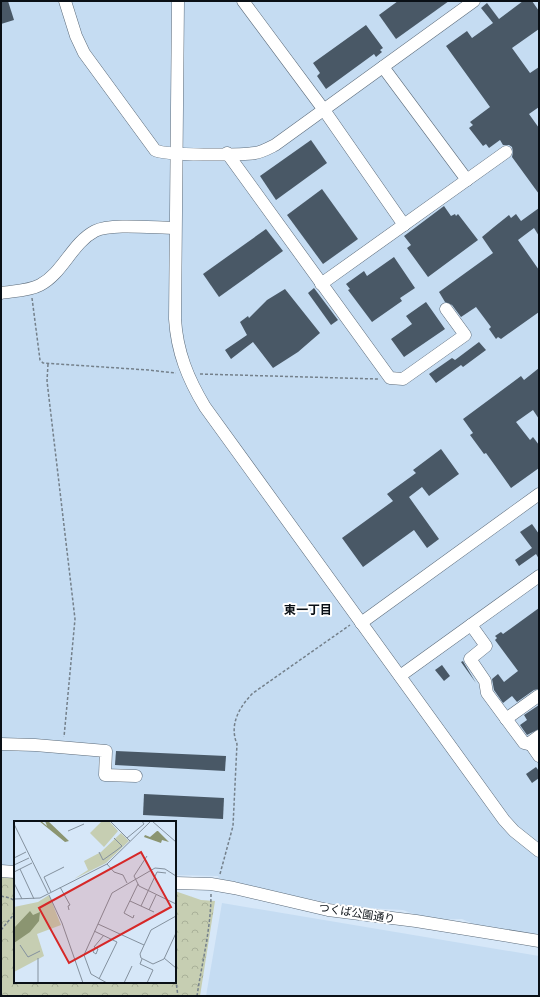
<svg xmlns="http://www.w3.org/2000/svg" width="540" height="997" viewBox="0 0 540 997" font-family="Lora,'Noto Sans JP',serif">
<style>
.built{fill:#c5dcf2}
.park{fill:url(#park-crowns)}
.building{fill:#495866}
.lines{fill:none;stroke-linecap:round;stroke-linejoin:round}
.minor-casing{stroke:#5c6b7a;stroke-width:13}
.path{stroke:#74808b;stroke-width:1.5;stroke-dasharray:3 2;stroke-linecap:butt}
.minor{stroke:#fff;stroke-width:12}
.labels{text-anchor:middle;stroke-width:4;stroke-linejoin:round;paint-order:stroke}
.street-label{font-size:11px;fill:#0a1016;stroke:#fff}
.neighbourhood-label{font-size:12px;font-weight:bold;fill:#0a1016;stroke:#fff}
.inset-road{fill:none;stroke:#84919e;stroke-width:1}
.view{fill:#d62828;fill-opacity:0.15;stroke:#d62828;stroke-width:2}
.inset-edge{fill:none;stroke:#0a1016;stroke-width:2}
</style>
<defs>
<pattern id="park-crowns" width="20" height="18" patternUnits="userSpaceOnUse"><rect width="20" height="18" fill="#c6ceb2"/><path d="M2 6a3 3 0 1 1 6 0M12 15a3 3 0 1 1 6 0" fill="none" stroke="#a9b098"/></pattern>
</defs>
<rect width="100%" height="100%" fill="#d6e7f8"/>
<g class="built">
<polygon points="1,1 539,1 539,934 487,930 462,919 430,920 403,910 349,907 221,881 218,876 175,875 175,822 15,822 15,868 1,867"/>
<polygon points="222,903 539,956 539,996 206,996"/>
</g>
<polygon class="park" points="1,876 15,877 15,982 175,982 175,891 201,900 215,901 200,996 1,996"/>
<g class="building">
<polygon points="1,1 8,1 14,20 1,24"/>
<polygon points="398,1 449,1 396,39 379,15"/>
<polygon points="523,1 532,1 539,11 539,29 512,48 530,73 539,67 539,107 529,114 539,128 539,194 512,157 513,152 512,147 509,145 503,145 500,140 489,148 486,144 483,146 469,128 473,125 470,122 490,107 446,46 467,31 472,38 493,23 481,8 487,3 499,19"/>
<polygon points="366,25 383,48 380,50 382,52 376,57 374,54 326,89 317,76 320,73 313,63"/>
<polygon points="311,140 327,163 276,200 260,176"/>
<polygon points="322,189 358,239 323,264 287,215"/>
<polygon points="444,206 451,216 455,214 456,216 458,214 478,240 428,277 407,248 411,245 404,236"/>
<polygon points="539,208 539,236 534,228 518,240 539,270 539,312 501,339 498,337 496,339 489,329 491,327 476,307 461,317 452,305 445,302 439,292 493,253 482,237 494,227 509,215 511,218 516,214 521,221"/>
<polygon points="266,229 283,251 219,297 203,274"/>
<polygon points="394,257 415,288 400,298 402,301 372,322 348,290 350,289 346,284 364,271 367,276"/>
<polygon points="314,288 338,320 331,325 308,293"/>
<polygon points="285,289 320,333 298,352 273,368 253,342 231,359 225,350 247,335 240,322 248,316 249,318 267,300"/>
<polygon points="426,302 445,329 404,357 391,339 412,324 406,316"/>
<polygon points="479,342 486,350 463,367 461,365 436,383 429,374 452,358 455,360"/>
<polygon points="539,368 539,419 533,410 516,422 530,440 533,437 539,445 539,468 511,488 486,453 484,454 470,435 473,433 463,419 521,376 524,380"/>
<polygon points="441,449 459,474 429,496 422,487 409,497 439,539 427,548 414,530 363,567 342,538 393,501 387,494 416,473 413,470"/>
<polygon points="532,524 539,534 539,559 536,554 519,566 515,560 532,548 520,532"/>
<polygon points="539,608 539,689 534,690 517,702 512,696 503,703 494,690 492,679 498,674 504,682 518,671 495,640 497,638 495,636 501,632 503,634"/>
<polygon points="463,661 464,663 476,683 461,662"/>
<polygon points="442,665 450,676 444,681 435,670"/>
<polygon points="539,705 539,729 527,735 520,725 527,720 524,715"/>
<polygon points="116,751 226,756 225,771 115,765"/>
<polygon points="536,767 539,771 539,778 532,783 526,774"/>
<polygon points="144,794 224,798 223,819 143,815"/>
</g>
<g class="lines">
<g class="minor-casing">
<g id="minor">
<path d="M65,1L76,36L84,53L155,150C165,156 241,155 255,153C262,152 269,148 275,145L474,1"/>
<path d="M178,1L175,319C177,352 188,379 205,407L504,820L514,831L539,851"/>
<polyline points="243,1 324,110 404,225"/>
<polyline points="383,67 467,180"/>
<polyline points="227,153 390,378 403,379 465,335 446,309"/>
<polyline points="321,284 506,152"/>
<path d="M1,293C13,291 29,291 40,285C63,273 72,243 95,231C111,223 155,228 175,228"/>
<polyline points="361,623 539,494"/>
<polyline points="471,625 486,646 470,659 485,681 487,693 524,743 528,744 539,736"/>
<polyline points="400,676 539,576"/>
<polyline points="506,719 538,696"/>
<polyline points="530,743 539,756"/>
<polyline points="1,744 35,745 106,751 105,775 136,776"/>
<polyline points="1,871 15,872"/>
<polyline points="175,883 211,884 234,888 328,910 416,921 539,941"/>
</g>
</g>
<g class="path">
<polyline points="32,298 40,360 43,363 148,370 176,373"/>
<polyline points="48,364 47,381 75,619 64,737"/>
<polyline points="200,374 378,379"/>
<path d="M220,874L233,826L237,744C229,725 239,707 253,693L350,625"/>
<polyline points="1,896 10,898 15,901"/>
<polyline points="1,930 15,913"/>
<polyline points="175,975 178,996"/>
<path d="M197,996C202,962 211,929 211,894"/>
</g>
<use href="#minor" class="minor"/>
</g>
<g class="labels">
<g class="street-label">
<text transform="translate(357 913) rotate(9)" y="4">つくば公園通り</text>
</g>
<g class="neighbourhood-label">
<text x="308" y="614">東一丁目</text>
</g>
</g>
<g transform="translate(14 821)">
<rect width="162" height="162" fill="#d6e7f8"/>
<path d="M88,0H95L104,10L90,26L76,12ZM107,12L115,20L92,42L60,58L74,49L70,40L87,31Z" fill="#c6ceb2"/>
<path d="M35,74L47,104L23,113L30,135L0,151V86L24,81Z" fill="#c6ceb2"/>
<path d="M6 127a10 10 0 1 1 20 0a10 10 0 1 1-20 0Z" fill="#c6ceb2"/>
<path d="M25,0H27L33,5L31,0H34L55,20L51,21ZM143,10H144L155,21L148,19L147,22L130,16L131,14L136,16ZM16,90L19,94L26,91L25,100L16,111L0,122V107Z" fill="#8b9571"/>
<path class="inset-road" d="M96,0L116,20M138,0L162,21M0,3L34,72M54,10L70,3M113,17L130,3L128,0M85,31L89,39L103,29L108,25L100,17M133,35L120,55L125,65L162,83M0,37L12,31M93,43L100,51L109,54L113,62M0,44L15,37M6,48L20,78M0,51L18,42M0,62L8,78M46,66L56,84L54,85L55,89M37,71L30,56L50,46M35,74L48,102L69,162M0,78L26,77L93,43L137,0M116,80L140,91M127,85L143,51L152,52M135,89L142,74M120,94L119,97L110,92L124,63M162,95L137,109L126,133L127,137L139,143L150,138L162,112M84,103L130,124M80,110L103,121L85,158M6,124L14,136L26,130M81,127L79,131L82,133L84,128L80,126L90,114M150,137L162,147M128,138L126,143L139,149L133,162M24,162V137M93,162L77,153L70,134L98,72L141,47L151,48L162,55M110,162L118,145"/>
<path class="view" d="M127,31L157,86L55,142L25,87Z"/>
<rect width="162" height="162" class="inset-edge"/>
</g>
<rect width="540" height="997" fill="none" stroke="#0a1016" stroke-width="4"/>
</svg>
